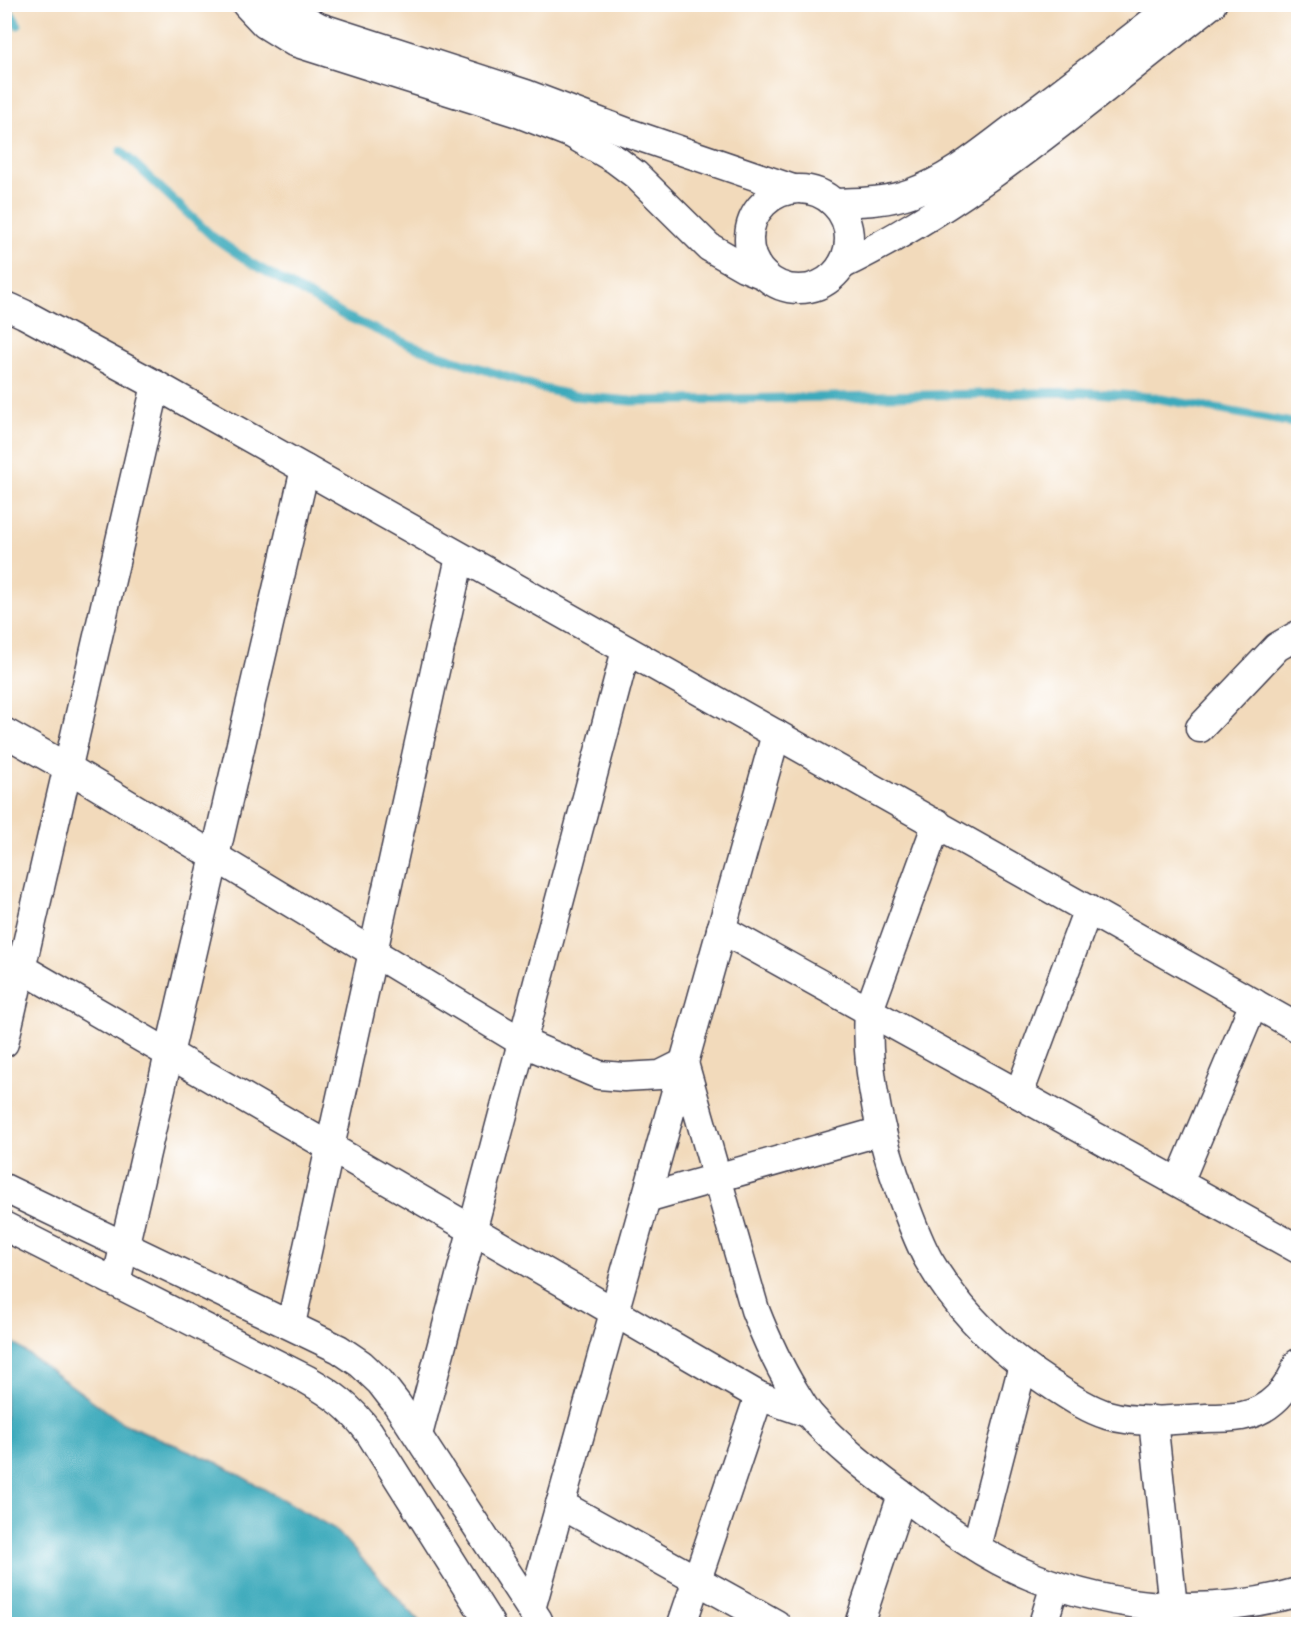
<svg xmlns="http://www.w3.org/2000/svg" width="1303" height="1629" viewBox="0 0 1303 1629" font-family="'Libre Bodoni',serif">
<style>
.water{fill:#3daabc;stroke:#30667c;stroke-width:1.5}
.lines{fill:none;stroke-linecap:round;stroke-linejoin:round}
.stream{stroke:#3daabc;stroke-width:9}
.street-casing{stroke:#413e4e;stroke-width:31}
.street{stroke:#fff;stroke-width:28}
</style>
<rect width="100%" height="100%" fill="#fff"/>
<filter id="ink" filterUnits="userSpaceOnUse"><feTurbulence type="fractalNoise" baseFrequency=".0167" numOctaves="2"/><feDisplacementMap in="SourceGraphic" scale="12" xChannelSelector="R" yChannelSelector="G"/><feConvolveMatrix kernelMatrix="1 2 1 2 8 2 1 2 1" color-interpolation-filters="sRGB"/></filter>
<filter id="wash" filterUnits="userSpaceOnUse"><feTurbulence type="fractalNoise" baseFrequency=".008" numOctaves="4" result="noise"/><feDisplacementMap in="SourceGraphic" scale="24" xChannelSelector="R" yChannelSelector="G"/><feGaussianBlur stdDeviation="1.35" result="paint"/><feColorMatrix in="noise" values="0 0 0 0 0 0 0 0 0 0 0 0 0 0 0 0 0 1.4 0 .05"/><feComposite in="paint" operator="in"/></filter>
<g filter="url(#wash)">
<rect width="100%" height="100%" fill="#f2dabb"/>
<polygon class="water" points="5,1337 123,1423 218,1463 335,1529 422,1624 5,1624"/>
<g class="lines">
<g class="stream">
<polyline points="5,4 18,25"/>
<polyline points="121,151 213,237 251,263 343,315 412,346 544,389 575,396 631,401 1081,392 1150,397 1298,424"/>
</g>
</g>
</g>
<g filter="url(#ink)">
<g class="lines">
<g class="street-casing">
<g id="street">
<polyline points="246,4 265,24 294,42 518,113 572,134 616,160 636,175 709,247 744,267 764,275"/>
<polyline points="277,4 319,27 526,94 629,133 793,189"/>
<circle cx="799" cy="239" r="50"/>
<path d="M834,203C860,202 886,202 911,193C951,179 984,150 1018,125C1071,85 1123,45 1175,4"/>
<path d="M842,265C978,199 1093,96 1212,4"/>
<polyline points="4,310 11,308 24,314 156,385 1298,1028"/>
<polyline points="1200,728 1277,647 1298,635"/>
<path d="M4,732L68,768L522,1042L599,1075L624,1077L660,1075L684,1063L755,1310C766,1338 778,1365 794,1391C799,1399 803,1407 809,1414C837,1446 871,1472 905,1497C944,1527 985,1557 1031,1576C1114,1610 1212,1617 1298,1592"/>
<path d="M937,823L869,1010C865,1074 880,1137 902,1197C910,1218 917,1239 928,1259C957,1309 1000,1351 1047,1382C1066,1394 1085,1408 1107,1415C1138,1424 1174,1420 1206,1418C1218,1418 1230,1418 1242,1416C1270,1411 1290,1388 1298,1363"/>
<polyline points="721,929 1298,1249"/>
<polyline points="4,958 759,1396 808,1413"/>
<polyline points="4,1043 156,385"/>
<polyline points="1019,1094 1088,909"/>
<polyline points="1179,1182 1254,1003"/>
<polyline points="4,1188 339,1349 361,1364 380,1382 397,1404 538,1620"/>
<polyline points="646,1198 882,1131"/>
<path d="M4,1226L306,1379C334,1395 350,1407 369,1432L490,1624"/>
<polyline points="116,1282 305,469"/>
<polyline points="291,1324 460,557"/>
<polyline points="1153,1420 1173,1607 1185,1619"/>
<polyline points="418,1435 626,650"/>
<polyline points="560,1504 776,1624"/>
<polyline points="976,1547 1023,1365"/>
<polyline points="531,1609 776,734"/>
<polyline points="682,1624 759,1396"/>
<polyline points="859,1624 902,1495"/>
<polyline points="1043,1624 1055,1585"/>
</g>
</g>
<use href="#street" class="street"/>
</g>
</g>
<rect width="1303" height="1629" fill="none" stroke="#fff" stroke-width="24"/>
</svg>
